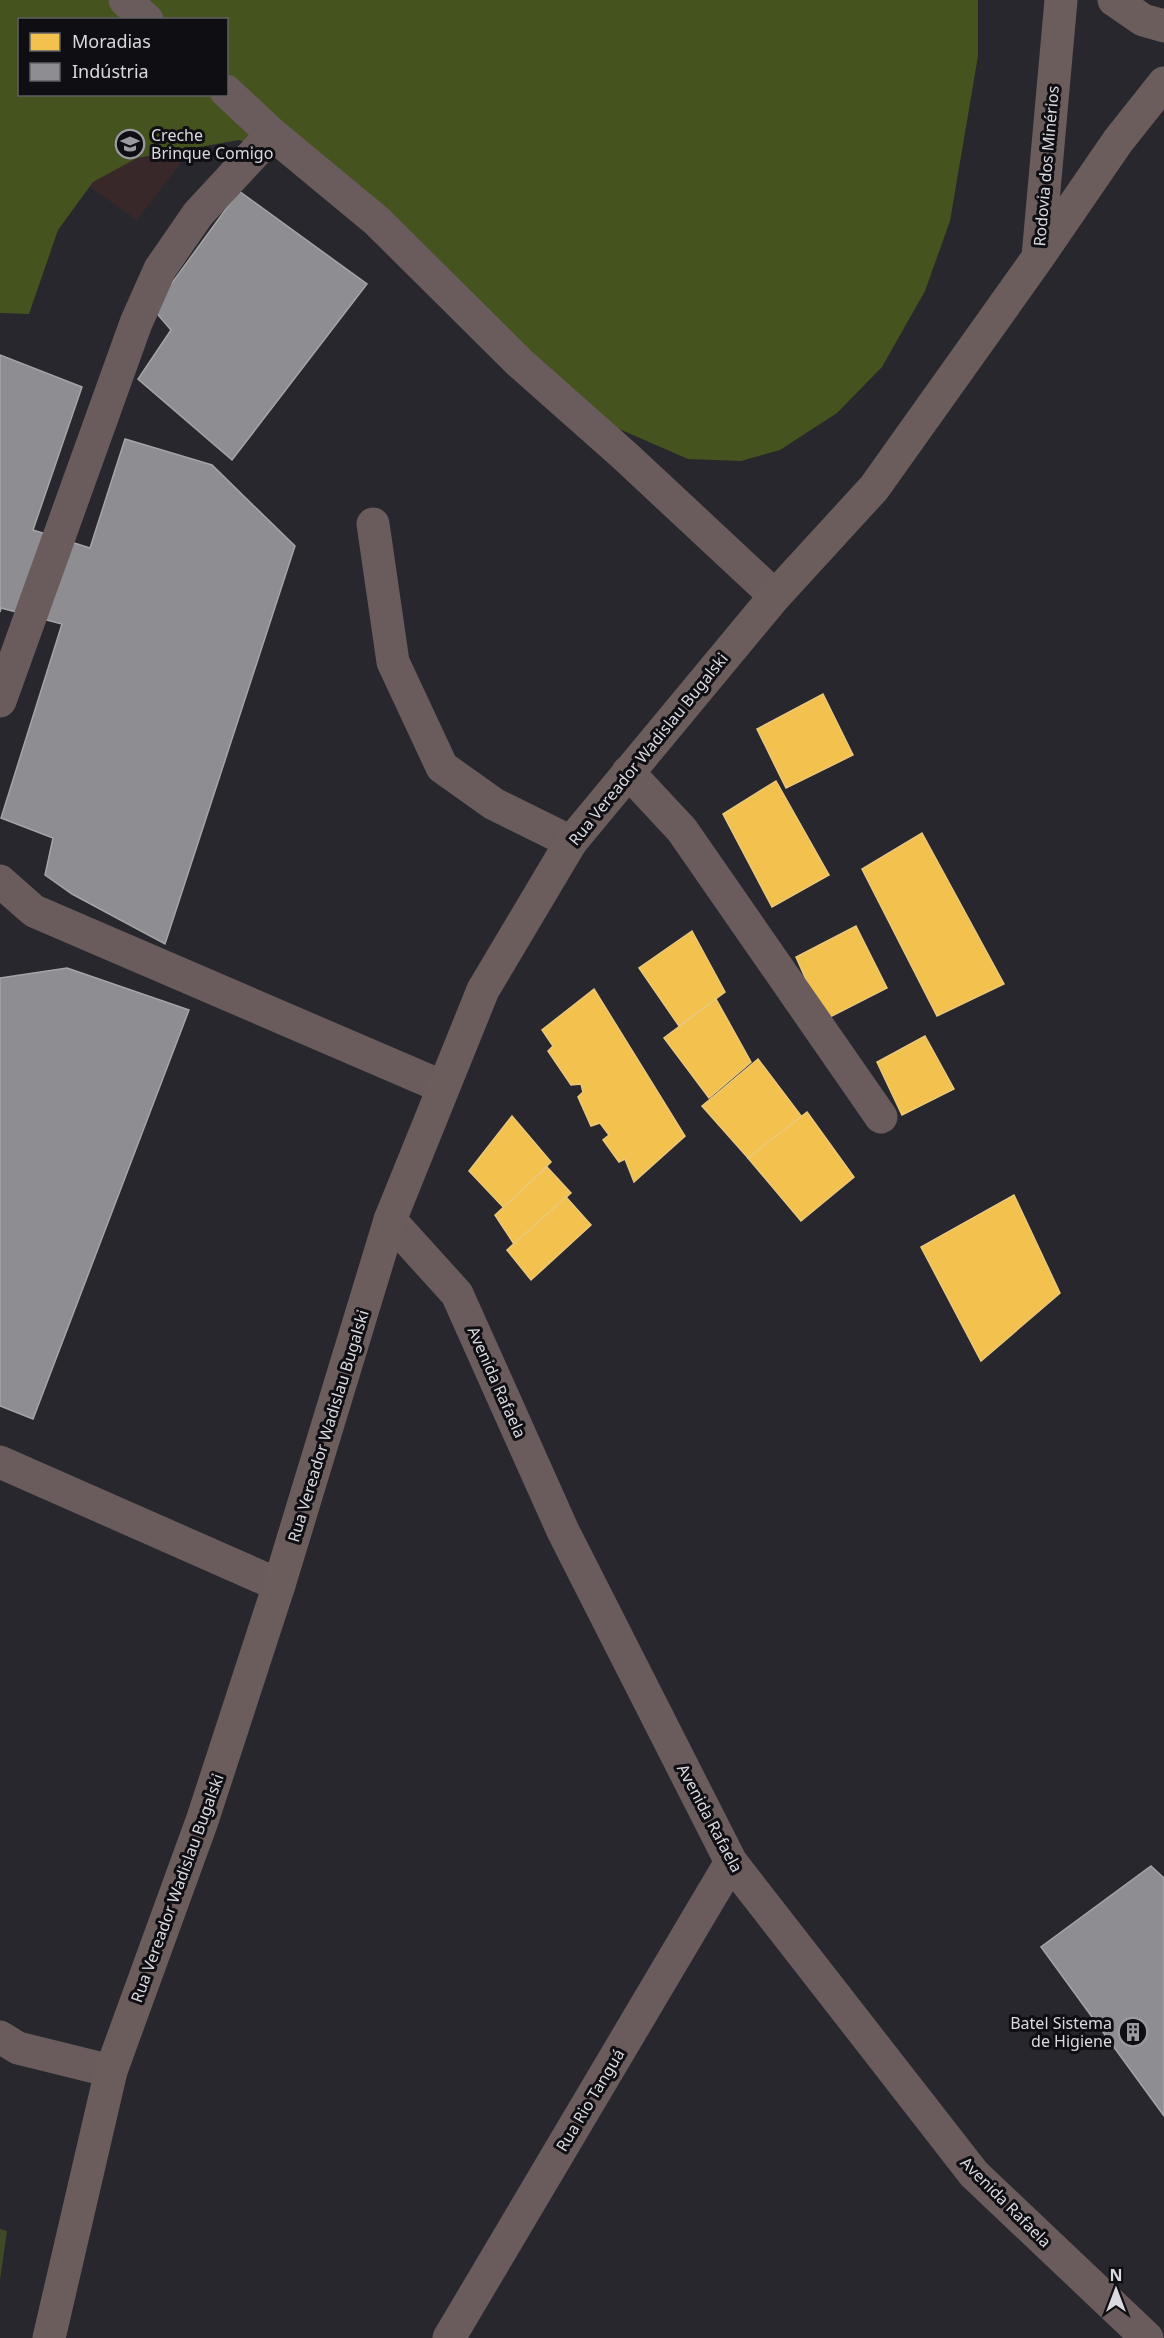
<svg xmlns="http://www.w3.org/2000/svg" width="1164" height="2338" viewBox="0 0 1164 2338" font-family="'Noto Sans',sans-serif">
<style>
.education{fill:#39282a}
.green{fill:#3f4a27}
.forest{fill:#45531f;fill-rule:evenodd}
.homes{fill:#f2c14e;stroke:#ebc87a;stroke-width:1.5}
.industry{fill:#8d8d92;stroke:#a4a4a9;stroke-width:1.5}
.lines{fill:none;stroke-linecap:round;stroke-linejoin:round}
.minor{stroke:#6a5c5c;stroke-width:33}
.major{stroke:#6c5d5d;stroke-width:33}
.labels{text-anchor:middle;stroke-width:6;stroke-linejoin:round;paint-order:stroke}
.poi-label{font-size:16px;fill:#dad9e0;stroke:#0f0f13;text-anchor:start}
.street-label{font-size:16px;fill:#dad9e0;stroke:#0f0f13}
</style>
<rect width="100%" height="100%" fill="#28272d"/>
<polygon class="education" points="20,94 97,95 186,156 137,220 67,171 0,101"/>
<polygon class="green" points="0,2229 7,2231 0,2280"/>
<path class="forest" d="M0,0H978V56L950,221L925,291L882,367L837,413L780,450L741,461L688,459L603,422L325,170L239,140L137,158L93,182L58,230L29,314L0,313ZM20,20H226V94H20Z"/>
<g class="homes">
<polygon points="823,694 853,755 786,788 757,729"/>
<polygon points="776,781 829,875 772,907 723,814"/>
<polygon points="922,833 1004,984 937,1016 862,869"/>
<polygon points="856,926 887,988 824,1020 796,957"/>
<polygon points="692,931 725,992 679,1026 639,968"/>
<polygon points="594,989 685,1136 634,1182 625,1159 619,1162 603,1140 609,1135 600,1123 591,1126 578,1097 583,1092 581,1084 571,1085 548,1051 553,1046 542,1030"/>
<polygon points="716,999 751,1062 709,1098 664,1038"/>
<polygon points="925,1036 954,1089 902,1115 877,1062"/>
<polygon points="758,1059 802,1117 748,1158 702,1106"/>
<polygon points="807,1112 854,1177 801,1221 748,1158"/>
<polygon points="512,1116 551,1162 504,1208 469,1171"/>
<polygon points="547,1167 571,1193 514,1244 495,1215"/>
<polygon points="1014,1195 1060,1293 981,1361 921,1247"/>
<polygon points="566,1197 591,1225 531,1280 507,1250"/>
</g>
<g class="industry">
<polygon points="239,191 367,284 232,460 138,379 171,330 153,309"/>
<polygon points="0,355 82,387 33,530 90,548 125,439 212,465 295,546 165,944 72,894 45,875 53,838 1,818 62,624 1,608 0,612"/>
<polygon points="67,968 189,1010 33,1419 0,1406 0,978"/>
<polygon points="1151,1866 1164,1878 1164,2116 1041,1947"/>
</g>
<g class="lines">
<g class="minor">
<polyline points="125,0 147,20"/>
<polyline points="226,91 272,134 377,221 520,363 625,456 775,596"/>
<polyline points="373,524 393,662 442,767 494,804 571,842"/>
<polyline points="0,701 136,323 160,269 198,214 272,134"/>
<polyline points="628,772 682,830 881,1117"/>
<polyline points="0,881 34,911 443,1087"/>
<polyline points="390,1220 457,1294 563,1531 731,1862 974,2174 1147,2338"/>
<polyline points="0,1462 279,1585"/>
<polyline points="0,2037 18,2048 111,2071"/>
<polyline points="449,2338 731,1862"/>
</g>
<g class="major">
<polyline points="1114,0 1143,20 1164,26"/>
<polyline points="1038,257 1061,0"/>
<polyline points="49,2338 111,2071 202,1821 279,1585 390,1220 483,990 571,842 775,596 874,488 1037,259 1118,141 1164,83"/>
</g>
</g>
<defs>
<g id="university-ring" transform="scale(1.5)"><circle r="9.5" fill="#0f0f13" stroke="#9c9ba1" stroke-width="1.5"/><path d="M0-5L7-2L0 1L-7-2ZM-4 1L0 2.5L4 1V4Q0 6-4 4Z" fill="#9c9ba1"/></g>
<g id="building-ring" transform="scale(1.5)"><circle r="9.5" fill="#0f0f13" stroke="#9c9ba1" stroke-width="1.5"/><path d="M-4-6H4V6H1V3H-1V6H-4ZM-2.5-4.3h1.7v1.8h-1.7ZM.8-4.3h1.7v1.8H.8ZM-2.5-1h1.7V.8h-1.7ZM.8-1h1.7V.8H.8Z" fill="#9c9ba1"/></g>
</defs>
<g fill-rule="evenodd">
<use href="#university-ring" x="130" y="144"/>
<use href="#building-ring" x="1133" y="2032"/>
</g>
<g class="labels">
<g class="poi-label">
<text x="151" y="141">Creche<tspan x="151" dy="18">Brinque Comigo</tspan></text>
<text x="1112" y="2029" text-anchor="end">Batel Sistema<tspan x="1112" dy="18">de Higiene</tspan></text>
</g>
<g class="street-label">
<text transform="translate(1046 166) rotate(-85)" y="6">Rodovia dos Minérios</text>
<text transform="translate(648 749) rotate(-51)" y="6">Rua Vereador Wadislau Bugalski</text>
<text transform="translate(497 1382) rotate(66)" y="6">Avenida Rafaela</text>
<text transform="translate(328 1426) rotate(-73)" y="6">Rua Vereador Wadislau Bugalski</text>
<text transform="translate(710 1818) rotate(62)" y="6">Avenida Rafaela</text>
<text transform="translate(177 1888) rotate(-70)" y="6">Rua Vereador Wadislau Bugalski</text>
<text transform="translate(590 2100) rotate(-59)" y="6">Rua Rio Tanguá</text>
<text transform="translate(1006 2202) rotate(45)" y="6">Avenida Rafaela</text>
</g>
</g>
<rect x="18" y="18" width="210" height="78" fill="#0f0f13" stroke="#606065" stroke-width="1.5"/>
<rect x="30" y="33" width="30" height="18" fill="#f2c14e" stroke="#606065" stroke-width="1.5"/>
<text x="72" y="48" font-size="18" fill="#dad9e0">Moradias</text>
<rect x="30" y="63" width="30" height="18" fill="#8d8d92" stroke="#606065" stroke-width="1.5"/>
<text x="72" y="78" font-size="18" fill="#dad9e0">Indústria</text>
<g transform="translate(1116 2290)" stroke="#0f0f13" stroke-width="4.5" paint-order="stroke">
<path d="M0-4.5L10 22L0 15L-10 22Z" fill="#dad9e0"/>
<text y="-9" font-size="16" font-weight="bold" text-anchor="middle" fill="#dad9e0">N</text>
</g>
</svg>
